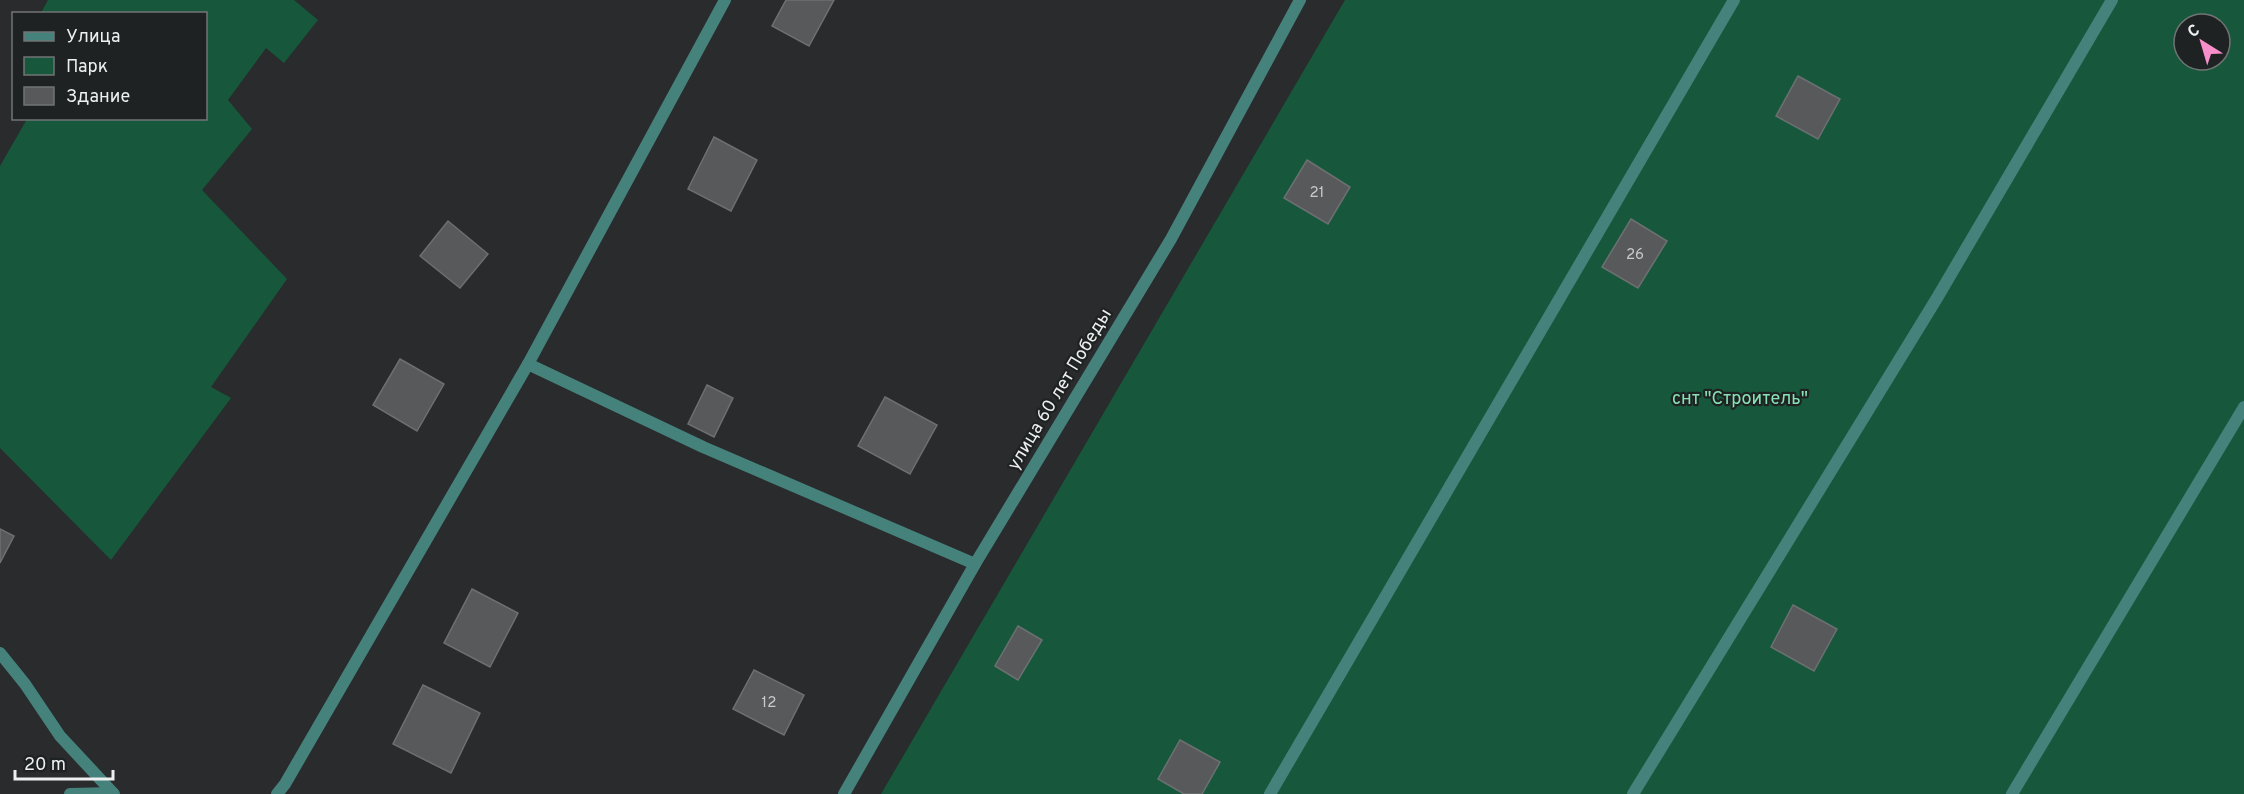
<svg xmlns="http://www.w3.org/2000/svg" width="2244" height="794" viewBox="0 0 2244 794" font-family="Overpass,sans-serif">
<style>
.green{fill:#17583c;fill-rule:evenodd}
.building{fill:#57595b;stroke:#6d7072;stroke-width:1.5}
.lines{fill:none;stroke-linecap:round;stroke-linejoin:round}
.lane{stroke:#46827c;stroke-width:12}
.street{stroke:#46827c;stroke-width:12}
.labels{text-anchor:middle;stroke-width:4.5;stroke-linejoin:round;paint-order:stroke}
.number-label{font-size:15px;fill:#c8cacb}
.street-label{font-size:18px;fill:#edeff0;stroke:#1f2222}
.park-label{font-size:18px;fill:#86e2b4;stroke:#1f2222}
</style>
<rect width="100%" height="100%" fill="#292b2c"/>
<g class="green">
<polygon points="48,0 294,0 318,20 284,63 266,48 228,100 252,129 202,190 287,279 211,387 231,398 111,560 0,448 0,166 27,119 206,118 206,14 41,13"/>
<path d="M1345,0H2244V794H881ZM2184,24H2220V60H2184Z"/>
</g>
<g class="building">
<polygon points="786,0 834,0 809,46 772,26"/>
<polygon points="1798,76 1840,99 1818,139 1776,116"/>
<polygon points="714,137 757,160 731,211 688,189"/>
<polygon points="1307,160 1350,187 1328,224 1284,198"/>
<polygon points="1631,219 1667,241 1638,288 1602,267"/>
<polygon points="448,221 488,254 460,288 420,256"/>
<polygon points="400,359 444,384 417,431 373,405"/>
<polygon points="707,385 733,398 714,437 688,424"/>
<polygon points="885,397 937,425 910,474 858,446"/>
<polygon points="0,529 14,536 0,563"/>
<polygon points="472,589 518,613 490,667 444,643"/>
<polygon points="1793,605 1837,629 1814,671 1771,647"/>
<polygon points="1018,626 1042,640 1018,680 995,666"/>
<polygon points="754,670 804,695 784,735 733,709"/>
<polygon points="423,685 480,713 451,773 393,744"/>
<polygon points="1180,740 1220,762 1202,794 1184,794 1158,779"/>
</g>
<g class="lines">
<g class="lane">
<polyline points="528,364 703,447 975,564"/>
<polyline points="0,653 25,684 60,736 114,794"/>
<polyline points="70,794 113,793"/>
</g>
<g class="street">
<polyline points="277,794 285,784 528,364 725,0"/>
<polyline points="844,794 975,564 1171,239 1300,0"/>
<polyline points="1270,794 1734,0"/>
<polyline points="1633,794 1937,298 2112,0"/>
<polyline points="2012,794 2244,407"/>
</g>
</g>
<g class="labels">
<g class="number-label">
<text x="1317" y="197">21</text>
<text x="1635" y="259">26</text>
<text x="769" y="707">12</text>
</g>
<g class="street-label">
<text transform="translate(1059 389) rotate(-59)" y="6">улица 60 лет Победы</text>
</g>
<g class="park-label">
<text x="1740" y="404">снт "Строитель"</text>
</g>
</g>
<rect x="12" y="12" width="195" height="108" fill="#1f2222" stroke="#717474" stroke-width="1.5"/>
<rect x="24" y="32" width="30" height="9" fill="#46827c" stroke="#717474" stroke-width="1.5"/>
<text x="66" y="42" font-size="18" fill="#edeff0">Улица</text>
<rect x="24" y="57" width="30" height="18" fill="#17583c" stroke="#717474" stroke-width="1.5"/>
<text x="66" y="72" font-size="18" fill="#edeff0">Парк</text>
<rect x="24" y="87" width="30" height="18" fill="#57595b" stroke="#717474" stroke-width="1.5"/>
<text x="66" y="102" font-size="18" fill="#edeff0">Здание</text>
<g transform="translate(2202 42) rotate(323)"><circle r="28" fill="#1f2222" stroke="#717474" stroke-width="1.5"/>
<path d="M0-4.5L10 22L0 15L-10 22Z" fill="#f98fca"/>
<text y="-9" font-size="16" font-weight="bold" text-anchor="middle" fill="#edeff0">С</text>
</g>
<path d="M15 770v9h98v-9" fill="none" stroke="#edeff0" stroke-width="3"/>
<text x="24" y="770" font-size="18" fill="#edeff0" stroke="#1f2222" stroke-width="4.5" paint-order="stroke">20 m</text>
</svg>
